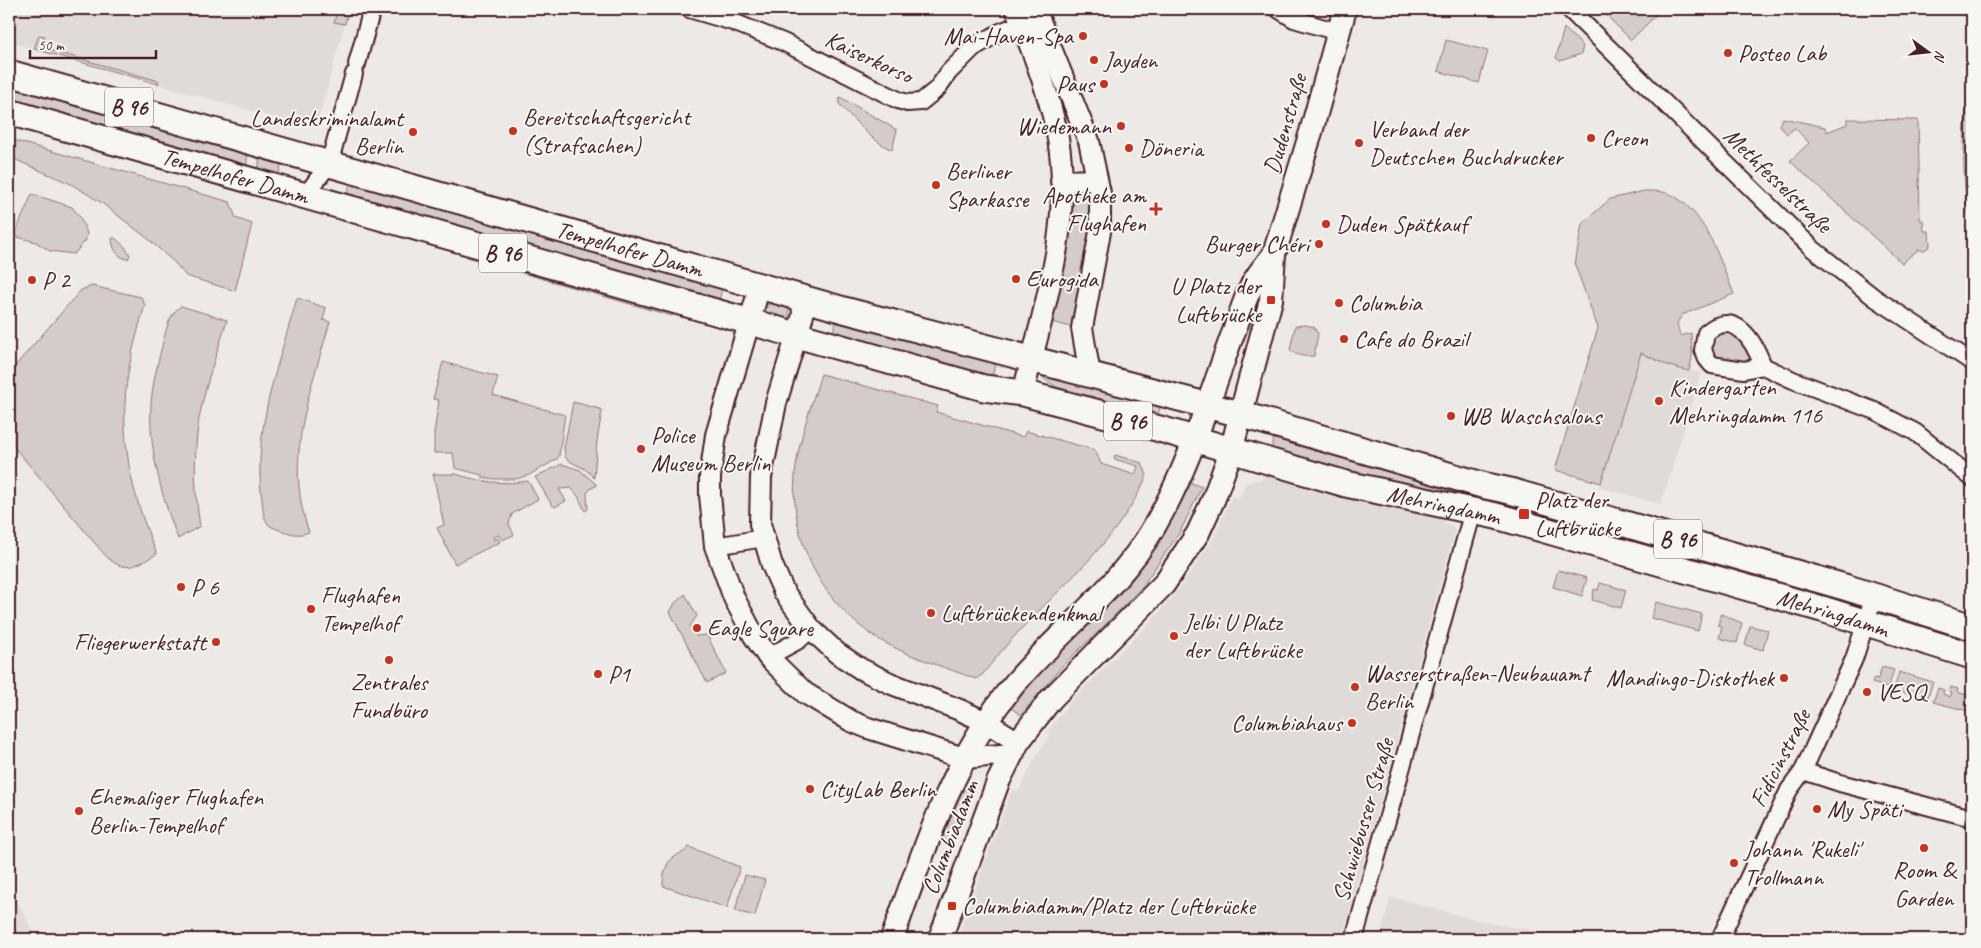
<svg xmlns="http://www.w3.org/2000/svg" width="1981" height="948" viewBox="0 0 1981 948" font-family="Caveat,sans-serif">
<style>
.built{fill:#e0dad8}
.green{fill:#d4cbca;stroke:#8f757a}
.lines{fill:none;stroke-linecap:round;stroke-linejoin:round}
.minor-casing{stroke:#4a1f2b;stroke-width:20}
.tertiary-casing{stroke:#4a1f2b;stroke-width:24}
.secondary-casing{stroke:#4a1f2b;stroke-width:26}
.primary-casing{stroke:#4a1f2b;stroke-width:29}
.minor{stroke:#f6f6f2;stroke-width:16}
.tertiary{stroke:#f6f6f2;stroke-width:20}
.secondary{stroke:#f6f6f2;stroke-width:22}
.primary{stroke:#f6f6f2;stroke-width:25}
.poi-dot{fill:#c8321e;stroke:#f6f6f2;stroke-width:2}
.labels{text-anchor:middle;stroke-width:4;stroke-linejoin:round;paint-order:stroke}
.shield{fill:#f6f6f2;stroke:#7e6067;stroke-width:1}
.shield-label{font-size:22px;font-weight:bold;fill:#4a1f2b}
.poi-label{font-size:24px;fill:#4a1f2b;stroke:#f6f6f2;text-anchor:start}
.street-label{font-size:24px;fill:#4a1f2b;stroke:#f6f6f2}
</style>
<rect width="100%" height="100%" fill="#ece9e6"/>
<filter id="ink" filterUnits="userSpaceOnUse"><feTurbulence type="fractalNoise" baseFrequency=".02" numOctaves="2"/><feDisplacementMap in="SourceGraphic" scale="10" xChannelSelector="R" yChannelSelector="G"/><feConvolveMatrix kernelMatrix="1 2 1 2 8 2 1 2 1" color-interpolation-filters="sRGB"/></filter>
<g filter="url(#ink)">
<g class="built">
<polygon points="9,9 349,9 318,120 305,126 9,42"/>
<polygon points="1641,353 1669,366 1701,373 1661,504 1599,487"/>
<polygon points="1264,473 1444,519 1444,523 1452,526 1455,530 1342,939 957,939 1009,797 1013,789 1019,791 1037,755 1050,735 1047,732 1072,700 1147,626 1179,589 1212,541 1232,496 1239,498 1246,484 1253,480 1262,480"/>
<polygon points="9,889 20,907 37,939 9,939"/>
<polygon points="1391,897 1492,924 1532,930 1569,939 1379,939"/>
</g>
<g class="green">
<polygon points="338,9 349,9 345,24 334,22"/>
<polygon points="1600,9 1662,9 1631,40"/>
<polygon points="1564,28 1583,46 1581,54 1560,61 1556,58"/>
<polygon points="39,35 45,36 42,48 159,81 158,84 34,49"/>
<polygon points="1446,40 1488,51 1479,83 1438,71"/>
<path d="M1972,78V234C1961,184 1961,129 1972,78Z"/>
<polygon points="9,83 248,151 246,170 9,102"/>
<path d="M840,97L897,130L892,150C869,139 857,122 839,104Z"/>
<polygon points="1783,118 1825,127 1827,132 1847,124 1847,119 1918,120 1920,220 1923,220 1924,231 1929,231 1930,246 1923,251 1919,249 1902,263 1790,161 1809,143 1795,128 1787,134 1779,125"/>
<polygon points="9,139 230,202 236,218 252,224 235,291 186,276 175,263 147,238 102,203 71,184 9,157"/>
<polygon points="260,154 282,161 278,178 258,173"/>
<polygon points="351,180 723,286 718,303 346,198"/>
<polygon points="1070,190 1090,190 1091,231 1071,327 1051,322 1066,257"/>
<path d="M1644,191C1654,191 1665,191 1674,196C1707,215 1720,261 1734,294L1682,315L1677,323L1680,336L1691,333L1692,358L1689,371L1669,366L1641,353L1601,483L1555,470L1598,328L1575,265L1582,224L1610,199Z"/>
<polygon points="32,194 72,207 80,217 87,233 86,240 74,254 50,251 36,242 14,236"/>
<path d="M112,238H115L125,247L130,255L128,259C117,258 112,247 112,238Z"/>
<polygon points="465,254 675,313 672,316 467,257"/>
<path d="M92,286L141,297L145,305C139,325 133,347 129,368C117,433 131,495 157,554C135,566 124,575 104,554L9,441V373L81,290Z"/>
<path d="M297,298L326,308L323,320L330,322C310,392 283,460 309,532C299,536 293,534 283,531C279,530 273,528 269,525C263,519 263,508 262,500C252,430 279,364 297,298Z"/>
<path d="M772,302C784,303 792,307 788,322L762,315L764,308Z"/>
<path d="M181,306L227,320C216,357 201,395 197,434C194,464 195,496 200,526L178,539C161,495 146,442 152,394C154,378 158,362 162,346C166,331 168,315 181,306Z"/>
<polygon points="837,318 996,360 992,378 832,336"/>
<path d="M1306,325L1314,327L1318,334L1314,356C1303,357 1298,356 1290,350L1295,326Z"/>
<polygon points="1732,329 1754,354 1751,362 1719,363 1708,349 1713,335"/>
<polygon points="443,362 498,377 493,395 565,415 559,456 557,459 529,475 516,479 494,479 482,477 482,475 455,468 453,453 434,453 434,433 439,400 433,399"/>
<polygon points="1043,373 1161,403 1158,415 1056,387 1043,378"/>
<path d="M821,374L938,406L936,412L1023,437L1026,431L1095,450L1101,464L1135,475L1138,466L1114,459L1115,455L1142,463L1147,475C1121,537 1066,582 1020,630C1007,644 995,659 983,674L976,679C947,668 914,658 887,644C823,609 786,539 796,466C800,435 812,404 821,374Z"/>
<path d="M573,402L600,409L602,411L597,441L594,478C585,465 573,466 565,457L564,448Z"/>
<polygon points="1274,438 1458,490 1456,497 1271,451"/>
<polygon points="562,464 580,470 596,484 596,486 591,488 587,493 588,509 585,511 578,496 571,488 559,489 566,501 555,507 552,505 535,477"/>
<path d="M456,474C481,482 502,485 528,481L538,499L512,514L509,524L514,535L502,540L499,535L493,537L494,540L498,538L500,542L455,564L437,528L444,525L433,474Z"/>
<polygon points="1191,483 1202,487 1180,532 1141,588 1100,630 1063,665 1021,715 1011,708 1050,662 1117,597 1141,567 1163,536"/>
<polygon points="1505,503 1576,524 1606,527 1842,594 1838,606 1503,510"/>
<polygon points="1558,570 1587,578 1582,596 1553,587"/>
<polygon points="1600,583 1626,590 1621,608 1592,600 1594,589 1598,590"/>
<polygon points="685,594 697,616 690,626 696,636 707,635 726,673 707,683 670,612 675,603"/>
<polygon points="1656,602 1702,614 1698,631 1651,618"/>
<polygon points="1721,614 1742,623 1737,643 1719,638 1722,626 1718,625"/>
<polygon points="1750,626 1768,630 1763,650 1745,645"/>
<polygon points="1882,667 1894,670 1888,688 1872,683 1874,678 1878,679"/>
<polygon points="1899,672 1933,682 1927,700 1894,690"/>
<polygon points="1951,687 1958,689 1957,692 1967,695 1968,692 1972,693 1972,712 1933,702 1938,688 1944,690 1943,694 1950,697 1952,693 1949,692"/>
<polygon points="961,786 971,787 950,844 945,842 940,835"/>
<path d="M689,847L740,867L727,908L663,886C663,876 665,861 676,856C681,852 685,853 689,847Z"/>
<polygon points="745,875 765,880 755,916 735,911"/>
</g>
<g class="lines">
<g class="minor-casing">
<g id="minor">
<polyline points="689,9 733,22 783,42 898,100 907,103 921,102 937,89 949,72 973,48 1000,32 1033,19"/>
<polyline points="1278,9 1294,19 1338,32"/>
<polyline points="1569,9 1813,249 1875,298 1972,362"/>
<polyline points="357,64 372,9"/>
<polyline points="305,196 329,164 354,74"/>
<path d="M1763,366C1754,341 1735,308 1706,333L1703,350L1707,359L1712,365L1744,370L1763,366L1793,380L1875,411L1915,432L1972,478"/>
<polyline points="715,546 764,538"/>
<polyline points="768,657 799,640 811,629"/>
<polyline points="1803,771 1840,783 1972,818"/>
<polyline points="1354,939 1473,511"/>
<polyline points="1720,939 1789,790 1803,771 1854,659 1874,596"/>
</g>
</g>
<g class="tertiary-casing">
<g id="tertiary">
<path d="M1016,9C1032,51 1050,94 1058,139C1073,224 1043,311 1023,393"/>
<polyline points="1035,9 1089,141 1100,193 1100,232 1082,328 1090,375"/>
<polyline points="1061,181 1097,180"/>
<polyline points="760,286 716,435 710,477 710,495 715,546 734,598 754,636 768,657 805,693 851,721 868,728 964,758 1012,754"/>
<polyline points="802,298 803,315 776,403 761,477 760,524 772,565 784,592 811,629 837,653 861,669 892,684 960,710 986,722 1018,742"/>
</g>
</g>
<g class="secondary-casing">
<g id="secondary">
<path d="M892,939C923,852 952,760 1011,688C1057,632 1118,590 1154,527C1188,469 1208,402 1231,339C1238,322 1243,303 1251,287C1256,275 1267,264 1274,254"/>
<polyline points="940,939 998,782 1018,742 1051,699 1164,584 1198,533 1214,498 1231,451 1271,300 1274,254 1311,132 1345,9"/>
</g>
</g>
<g class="primary-casing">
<g id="primary">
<path id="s1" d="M9,73L844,310L1240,414L1482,485L1510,491L1848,588L1972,627"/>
<path id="s2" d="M9,112L984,388L1023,393L1061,403L1160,429L1346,484L1496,516L1822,609L1972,656"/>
</g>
</g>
<use href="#minor" class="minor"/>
<use href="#tertiary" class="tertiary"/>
<use href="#secondary" class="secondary"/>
<use href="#primary" class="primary"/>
</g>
</g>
<g class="poi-dot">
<circle cx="1083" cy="36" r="5"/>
<circle cx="1728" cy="53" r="5"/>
<circle cx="1094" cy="60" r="5"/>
<circle cx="1104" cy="84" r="5"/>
<circle cx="1121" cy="126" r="5"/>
<circle cx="513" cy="131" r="5"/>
<circle cx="413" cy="132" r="5"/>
<circle cx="1591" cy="138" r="5"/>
<circle cx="1359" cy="143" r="5"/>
<circle cx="1129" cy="148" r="5"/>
<circle cx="936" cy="185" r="5"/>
<path d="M1153.5 201.5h5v5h5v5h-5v5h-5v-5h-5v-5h5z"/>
<circle cx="1326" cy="224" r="5"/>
<circle cx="1319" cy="244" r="5"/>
<circle cx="1016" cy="279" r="5"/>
<circle cx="32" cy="280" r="5"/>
<rect x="1266" y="295" width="10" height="10" rx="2.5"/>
<circle cx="1339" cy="303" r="5"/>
<circle cx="1344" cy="339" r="5"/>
<circle cx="1659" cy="401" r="5"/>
<circle cx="1451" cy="416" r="5"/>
<circle cx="641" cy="449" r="5"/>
<rect x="1518" y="508" width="12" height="12" rx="2.5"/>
<circle cx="181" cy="587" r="5"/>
<circle cx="311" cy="609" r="5"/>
<circle cx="931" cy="613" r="5"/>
<circle cx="697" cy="628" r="5"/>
<circle cx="1174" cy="636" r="5"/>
<circle cx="216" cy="642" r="5"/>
<circle cx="389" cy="660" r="5"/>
<circle cx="598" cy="674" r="5"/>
<circle cx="1784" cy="678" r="5"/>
<circle cx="1355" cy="687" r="5"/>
<circle cx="1867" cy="692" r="5"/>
<circle cx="1352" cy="723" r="5"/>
<circle cx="810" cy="789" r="5"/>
<circle cx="1817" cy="809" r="5"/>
<circle cx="79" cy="811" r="5"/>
<circle cx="1924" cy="848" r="5"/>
<circle cx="1734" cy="863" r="5"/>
<rect x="947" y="901" width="10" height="10" rx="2.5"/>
</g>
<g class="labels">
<g class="shield">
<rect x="105" y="87.5" width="48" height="39" rx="4"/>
<rect x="479" y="233.5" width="48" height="39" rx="4"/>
<rect x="1104" y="401.5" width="48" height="39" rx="4"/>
<rect x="1654" y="519.5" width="48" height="39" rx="4"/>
</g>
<g class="shield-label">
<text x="129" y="115">B 96</text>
<text x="503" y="261">B 96</text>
<text x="1128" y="429">B 96</text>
<text x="1678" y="547">B 96</text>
</g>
<g class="poi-label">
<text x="1073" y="44" text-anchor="end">Mai-Haven-Spa</text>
<text x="1738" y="61">Posteo Lab</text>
<text x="1104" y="68">Jayden</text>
<text x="1094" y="92" text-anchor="end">Paus</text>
<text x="523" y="125">Bereitschaftsgericht<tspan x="523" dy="28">(Strafsachen)</tspan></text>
<text x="403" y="126" text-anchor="end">Landeskriminalamt<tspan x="403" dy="28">Berlin</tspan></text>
<text x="1111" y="134" text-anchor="end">Wiedemann</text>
<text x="1369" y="137">Verband der<tspan x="1369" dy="28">Deutschen Buchdrucker</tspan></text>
<text x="1601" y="146">Creon</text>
<text x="1139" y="156">Döneria</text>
<text x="946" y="179">Berliner<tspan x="946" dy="28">Sparkasse</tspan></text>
<text x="1146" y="203" text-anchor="end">Apotheke am<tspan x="1146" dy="28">Flughafen</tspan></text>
<text x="1336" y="232">Duden Spätkauf</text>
<text x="1309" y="252" text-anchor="end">Burger Chéri</text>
<text x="1026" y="287">Eurogida</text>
<text x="42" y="288">P 2</text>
<text x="1261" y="294" text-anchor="end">U Platz der<tspan x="1261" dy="28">Luftbrücke</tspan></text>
<text x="1349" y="311">Columbia</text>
<text x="1354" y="347">Cafe do Brazil</text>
<text x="1669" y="395">Kindergarten<tspan x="1669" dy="28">Mehringdamm 116</tspan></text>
<text x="1461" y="424">WB Waschsalons</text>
<text x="651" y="443">Police<tspan x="651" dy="28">Museum Berlin</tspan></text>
<text x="1535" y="508">Platz der<tspan x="1535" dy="28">Luftbrücke</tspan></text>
<text x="191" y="595">P 6</text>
<text x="321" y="603">Flughafen<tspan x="321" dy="28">Tempelhof</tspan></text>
<text x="941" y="621">Luftbrückendenkmal</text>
<text x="1184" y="630">Jelbi U Platz<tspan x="1184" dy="28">der Luftbrücke</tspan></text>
<text x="707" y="636">Eagle Square</text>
<text x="206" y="650" text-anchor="end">Fliegerwerkstatt</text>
<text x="1365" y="681">Wasserstraßen-Neubauamt<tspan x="1365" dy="28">Berlin</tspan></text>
<text x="608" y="682">P1</text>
<text x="1774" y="686" text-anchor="end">Mandingo-Diskothek</text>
<text x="389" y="690" text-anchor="middle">Zentrales<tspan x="389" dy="28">Fundbüro</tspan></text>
<text x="1877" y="700">VESQ</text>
<text x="1342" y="731" text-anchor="end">Columbiahaus</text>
<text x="820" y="797">CityLab Berlin</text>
<text x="89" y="805">Ehemaliger Flughafen<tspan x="89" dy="28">Berlin-Tempelhof</tspan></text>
<text x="1827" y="817">My Späti</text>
<text x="1744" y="857">Johann 'Rukeli'<tspan x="1744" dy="28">Trollmann</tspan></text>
<text x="1924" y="878" text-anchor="middle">Room &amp;<tspan x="1924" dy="28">Garden</tspan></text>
<text x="962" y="914">Columbiadamm/Platz der Luftbrücke</text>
</g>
<g class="street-label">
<text transform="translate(869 57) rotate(25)" y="8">Kaiserkorso</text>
<text transform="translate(1285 124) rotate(-74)" y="8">Dudenstraße</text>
<text dy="8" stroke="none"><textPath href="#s2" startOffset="235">Tempelhofer Damm</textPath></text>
<text transform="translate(1778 180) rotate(44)" y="8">Methfesselstraße</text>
<text dy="8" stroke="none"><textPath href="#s1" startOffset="645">Tempelhofer Damm</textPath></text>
<text dy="8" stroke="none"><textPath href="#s2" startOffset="1488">Mehringdamm</textPath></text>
<text dy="8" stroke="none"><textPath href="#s2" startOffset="1892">Mehringdamm</textPath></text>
<text transform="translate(1780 758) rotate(-63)" y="8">Fidicinstraße</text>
<text transform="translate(1363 820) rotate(-74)" y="8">Schwiebusser Straße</text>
<text transform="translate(950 837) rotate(-69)" y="8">Columbiadamm</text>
</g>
</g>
<rect width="1981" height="948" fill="none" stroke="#f6f6f2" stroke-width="30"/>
<rect x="15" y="15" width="1951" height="918" fill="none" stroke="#4a1f2b" stroke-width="2" filter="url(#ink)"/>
<g transform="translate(1928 52) rotate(105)" stroke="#f6f6f2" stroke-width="4" paint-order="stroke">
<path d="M0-4L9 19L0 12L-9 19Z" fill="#4a1f2b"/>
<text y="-8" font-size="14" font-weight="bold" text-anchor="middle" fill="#4a1f2b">N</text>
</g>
<path d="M30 50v8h126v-8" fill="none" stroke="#4a1f2b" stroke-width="2.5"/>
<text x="38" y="50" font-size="15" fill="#4a1f2b" stroke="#f6f6f2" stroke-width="4" paint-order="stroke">50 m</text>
</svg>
